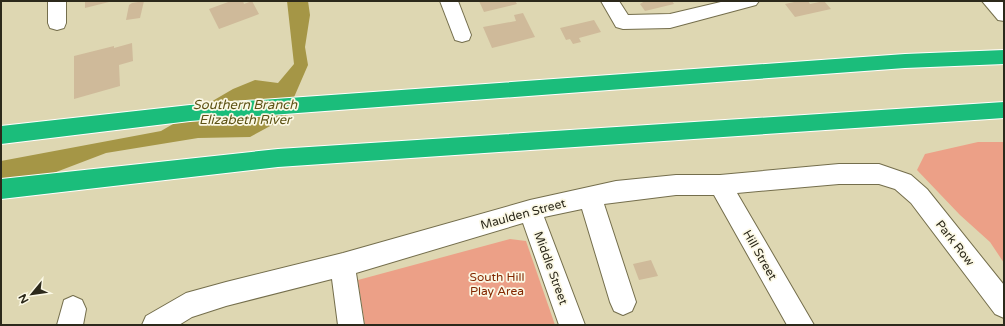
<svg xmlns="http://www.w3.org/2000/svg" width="1005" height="326" viewBox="0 0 1005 326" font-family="'Varela Round',sans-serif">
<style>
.green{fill:#eca087}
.water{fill:#a59646}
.building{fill:#cfba9a}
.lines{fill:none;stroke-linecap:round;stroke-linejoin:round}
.minor-casing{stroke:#746e4c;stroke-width:2}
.highway-casing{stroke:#fff;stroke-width:2}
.minor{fill:#fff;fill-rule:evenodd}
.highway{fill:#1bbd7b;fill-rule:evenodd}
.labels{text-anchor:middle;stroke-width:3.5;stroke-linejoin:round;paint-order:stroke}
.street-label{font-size:12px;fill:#2c291b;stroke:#fbf8e5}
.park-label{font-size:12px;fill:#832700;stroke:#fbf8e5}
.water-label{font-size:13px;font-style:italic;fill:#5c5214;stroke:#fbf8e5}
</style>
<rect width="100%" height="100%" fill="#ded7b2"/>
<g class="green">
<polygon points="978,142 1004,142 1004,263 990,242 960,215 917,170 925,154"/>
<polygon points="510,239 526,241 555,325 365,325 358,280"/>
</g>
<polygon class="water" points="287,1 308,1 310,15 305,47 308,65 285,118 250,137 198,138 106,153 1,193 1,161 161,131 233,89 255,80 278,83 294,64"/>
<g class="building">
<polygon points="85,1 109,1 109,2 85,8"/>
<polygon points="144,1 140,18 126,20 129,5 132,3"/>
<polygon points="231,1 243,1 244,4 252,1 259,14 219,29 209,9"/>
<polygon points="479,1 515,1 517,4 484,12"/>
<polygon points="645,1 672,1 674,4 645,11 640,4"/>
<polygon points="799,1 808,1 810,4 824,1 831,9 795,17 785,4"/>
<polygon points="523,13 535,37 492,48 483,27 516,21 514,15"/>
<polygon points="594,20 601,32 579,38 581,42 573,44 570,39 566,40 560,28"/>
<polygon points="132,43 133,61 119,65 120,86 74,99 74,56 114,46 114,48"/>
<polygon points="651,260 658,276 639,280 633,264"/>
</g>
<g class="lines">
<g class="minor-casing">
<g id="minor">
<polygon points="48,1 66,1 66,23 64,28 57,30 50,28 48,23"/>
<polygon points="440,1 458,1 471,35 469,40 462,42 455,40"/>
<polygon points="601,1 619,1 628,15 670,14 725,1 759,1 756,5 670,28 623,29 616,27"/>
<polygon points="982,1 1002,1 1004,4 1004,21 998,20"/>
<polygon points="839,164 879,164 911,175 927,189 1004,285 1004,318 995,314 911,203 895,189 879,184 839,184 737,193 814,325 787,325 714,195 676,195 604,204 636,302 632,311 623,315 614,311 610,302 582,209 544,217 585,325 559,325 523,223 356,273 364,325 338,325 332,279 226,306 192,317 179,325 142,325 146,316 186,293 226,282 343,253 530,200 616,181 676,175 720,175"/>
<polygon points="73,296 82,300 86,309 83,325 57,325 64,300"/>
</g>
</g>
<g class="highway-casing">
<g id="highway">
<polygon points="1004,50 1004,64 905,68 190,121 1,144 1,126 190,105 905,54"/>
<polygon points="1004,102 1004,118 278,167 1,199 1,179 278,149"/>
</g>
</g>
<use href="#minor" class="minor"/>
<use href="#highway" class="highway"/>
</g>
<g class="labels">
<g class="street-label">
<text transform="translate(523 214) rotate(-15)" y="4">Maulden Street</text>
<text transform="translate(955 243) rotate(52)" y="4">Park Row</text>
<text transform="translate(760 255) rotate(60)" y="4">Hill Street</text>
<text transform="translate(551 268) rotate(70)" y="4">Middle Street</text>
</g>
<g class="park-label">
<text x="497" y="281">South Hill<tspan x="497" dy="14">Play Area</tspan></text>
</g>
<g class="water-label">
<text x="245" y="109">Southern Branch<tspan x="245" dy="15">Elizabeth River</tspan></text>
</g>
</g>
<rect width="1005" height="326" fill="none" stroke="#2c291b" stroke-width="4"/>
<g transform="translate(32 294) rotate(241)" stroke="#fbf8e5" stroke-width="3" paint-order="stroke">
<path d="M0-3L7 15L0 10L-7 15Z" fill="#2c291b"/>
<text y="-6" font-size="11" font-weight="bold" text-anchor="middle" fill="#2c291b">N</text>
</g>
</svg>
